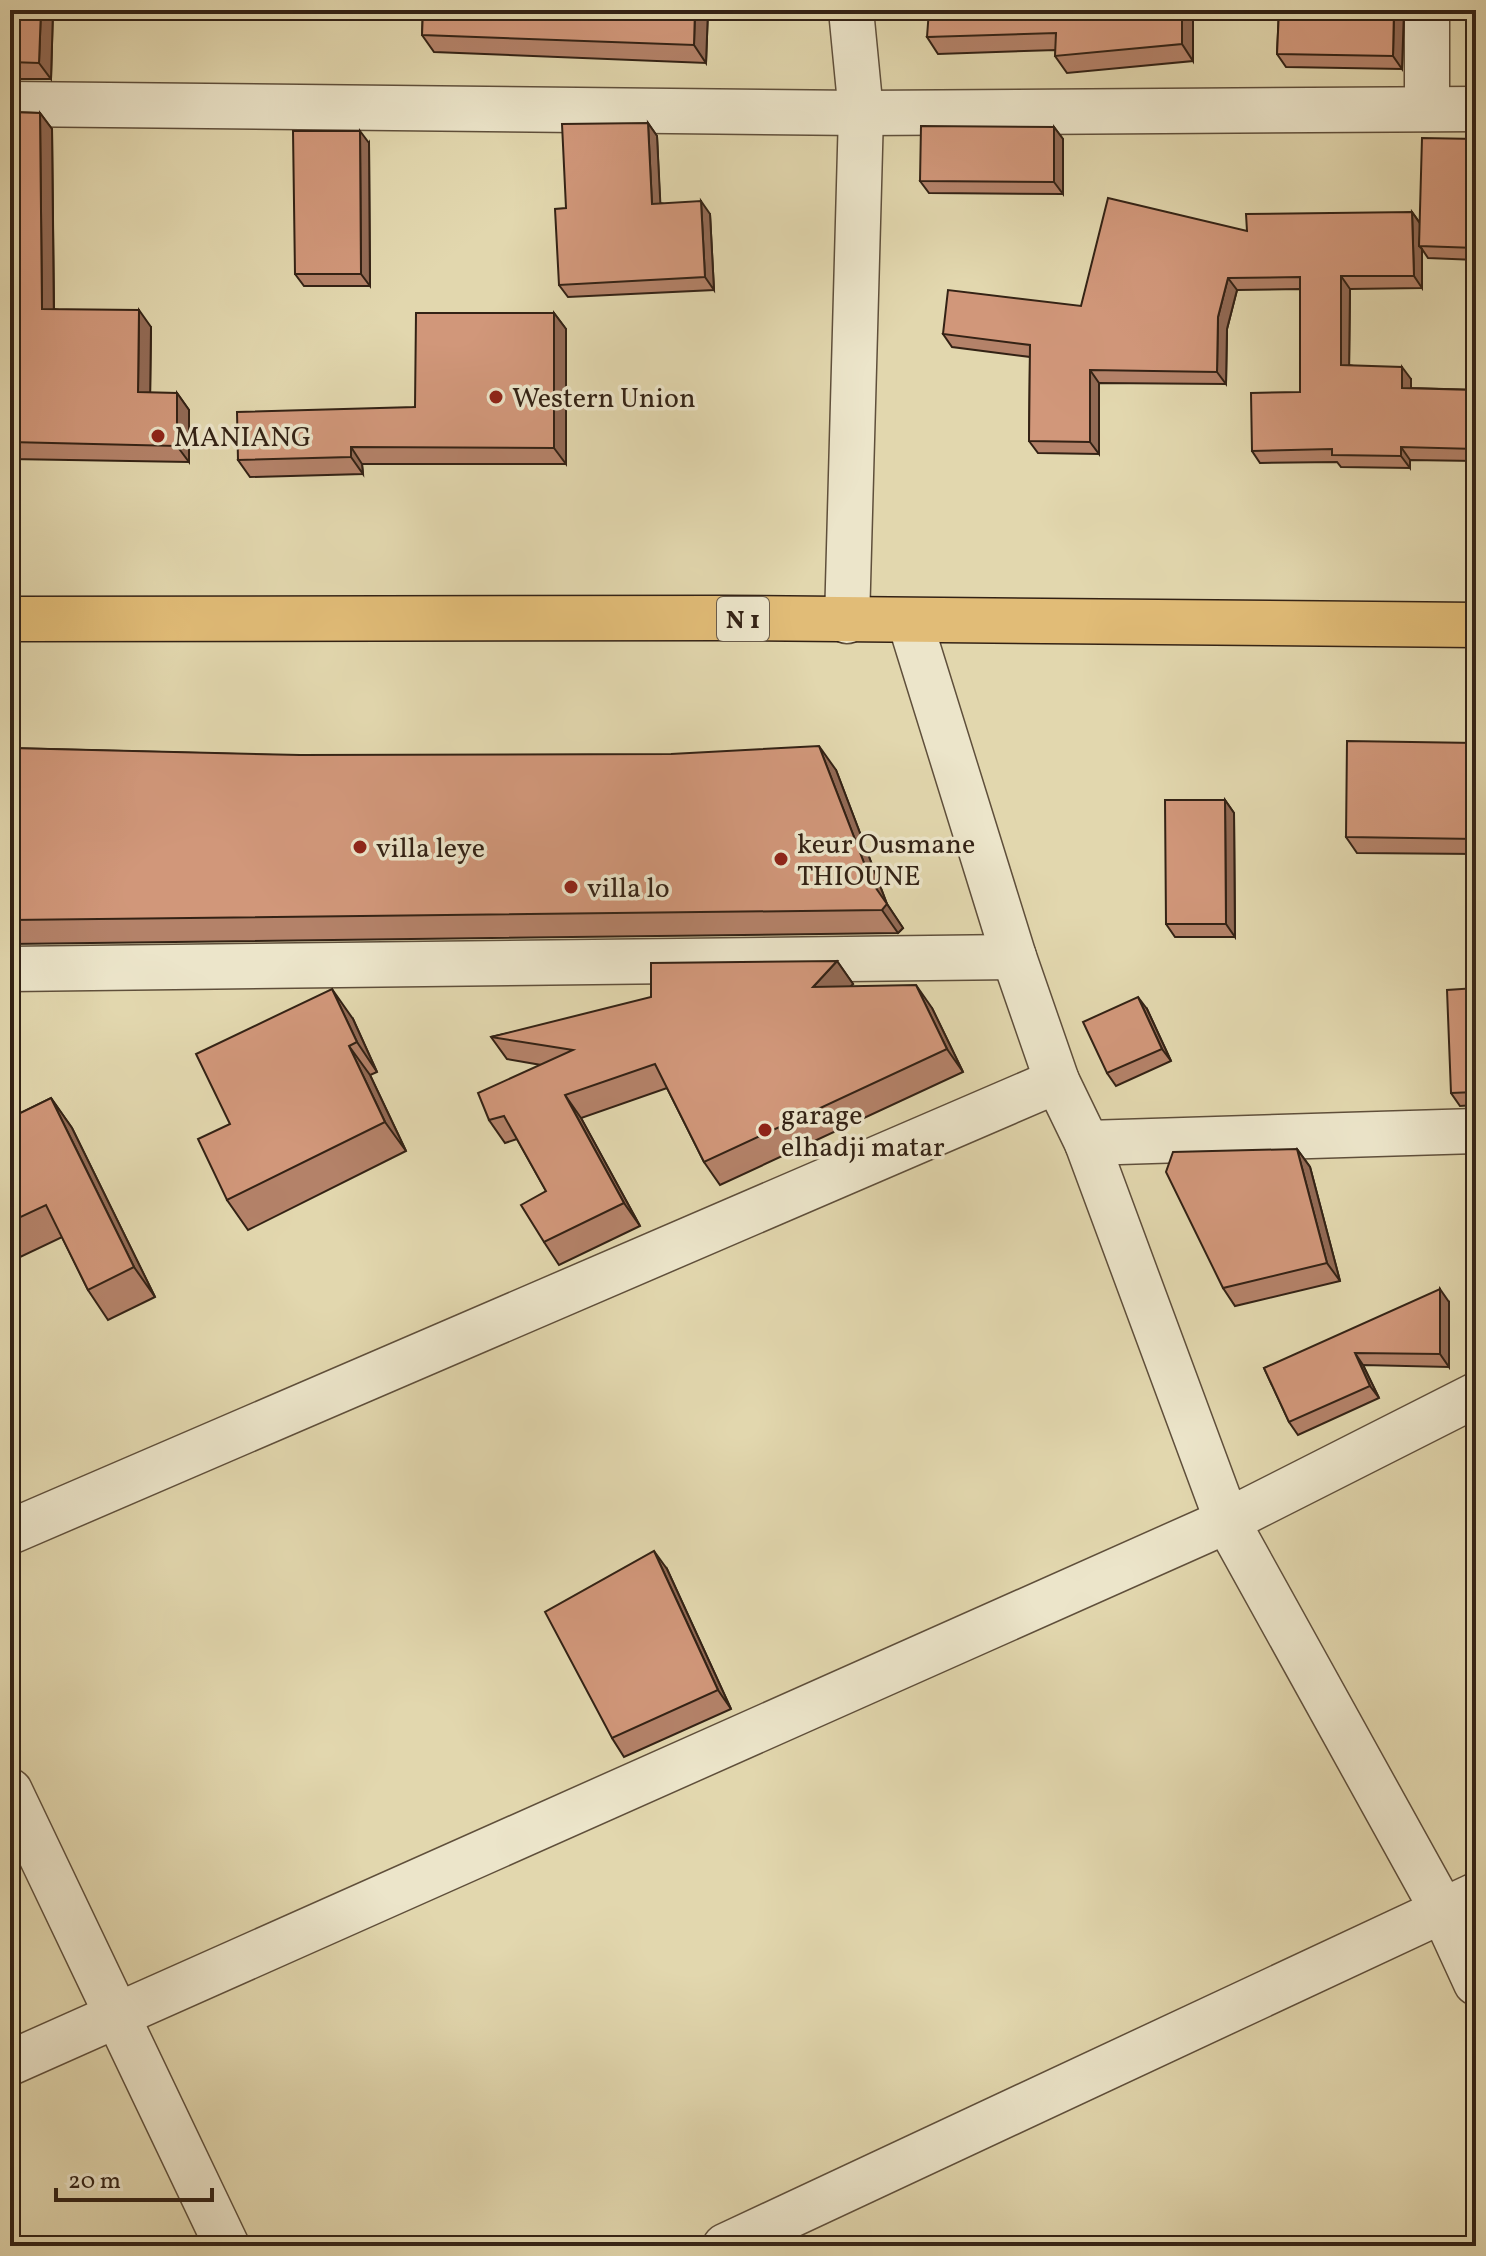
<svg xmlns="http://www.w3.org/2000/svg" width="1486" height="2256" viewBox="0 0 1486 2256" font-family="Vollkorn,serif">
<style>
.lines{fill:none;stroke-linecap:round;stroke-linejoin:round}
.street-casing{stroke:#5f4f3b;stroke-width:47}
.highway-casing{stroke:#332215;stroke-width:47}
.street{stroke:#ece5ca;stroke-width:44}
.highway{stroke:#e1bc77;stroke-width:44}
.wall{fill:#b48269;stroke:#332215;stroke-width:2}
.shaded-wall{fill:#926a55;stroke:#332215;stroke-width:2}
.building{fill:#d1977a;stroke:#332215;stroke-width:2}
.poi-dot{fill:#8f2418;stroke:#ece5ca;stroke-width:3}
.labels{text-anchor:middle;stroke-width:7;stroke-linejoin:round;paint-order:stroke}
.shield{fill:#ece5ca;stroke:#6a5c4b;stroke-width:2}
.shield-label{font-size:26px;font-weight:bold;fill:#332215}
.poi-label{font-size:28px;fill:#332215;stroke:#ece5ca;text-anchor:start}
</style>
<rect width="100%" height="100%" fill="#e2d7ae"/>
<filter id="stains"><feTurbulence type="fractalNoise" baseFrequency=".0025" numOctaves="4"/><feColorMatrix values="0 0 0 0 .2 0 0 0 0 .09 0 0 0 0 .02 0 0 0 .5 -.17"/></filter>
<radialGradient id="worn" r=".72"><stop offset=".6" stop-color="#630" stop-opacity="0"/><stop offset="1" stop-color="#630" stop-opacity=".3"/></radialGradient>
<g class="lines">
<g class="street-casing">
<g id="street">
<polyline points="10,104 861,113 1476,109"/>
<polyline points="1427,109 1427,10"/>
<polyline points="847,621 861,113 851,10"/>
<polyline points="910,622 1014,957 1057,1081 1087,1143 1227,1521 1443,1911 1476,1983"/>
<polyline points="10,969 1014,957"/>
<polyline points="1087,1143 1476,1131"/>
<polyline points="10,1532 1057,1081"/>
<polyline points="10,1791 227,2246"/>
<polyline points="10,2063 1227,1521 1476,1395"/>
<polyline points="725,2246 1476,1895"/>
</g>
</g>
<g class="highway-casing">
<polyline id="highway" points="10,619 725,618 1476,625"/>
</g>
<use href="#street" class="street"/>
<use href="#highway" class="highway"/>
</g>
<g class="wall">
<polygon points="10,10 53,10 51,79 10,79"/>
<polygon points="423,10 708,10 706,63 434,52 422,35"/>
<polygon points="1193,10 1193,61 1067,73 1055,56 1056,50 938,54 927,37"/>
<polygon points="1279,10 1404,10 1402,69 1286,67 1277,54"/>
<polygon points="10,112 40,113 52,129 54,309 151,327 150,393 177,393 189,410 189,462 10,459"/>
<polygon points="648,123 657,136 660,203 710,214 714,290 568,297 559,285 566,208"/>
<polygon points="1054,127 1063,139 1063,194 929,193 920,181"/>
<polygon points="1476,139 1476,260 1428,258 1422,249 1422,288 1350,289 1349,365 1411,379 1411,388 1476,390 1476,461 1410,460 1410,468 1341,467 1337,462 1260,463 1252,451 1300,392 1300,289 1237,290 1227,329 1226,384 1099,383 1099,454 1038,453 1029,441 1030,357 952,347 943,334 1081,306 1247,231 1412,212 1420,223"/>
<polygon points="369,143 370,286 304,286 295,274"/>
<polygon points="554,313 566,329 566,464 362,464 363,474 250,477 238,460 415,407"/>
<polygon points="1476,743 1476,854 1357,853 1346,837"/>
<polygon points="10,748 836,770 887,904 903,928 898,933 10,944"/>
<polygon points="1225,800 1234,813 1235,937 1175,937 1166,924"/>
<polygon points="837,961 853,984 850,986 932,1008 963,1072 720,1185 704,1162 667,1088 581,1118 640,1226 559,1265 544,1242 546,1191 517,1139 505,1143 489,1120 541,1065 507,1059 491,1037"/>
<polygon points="1476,988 1476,1105 1460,1106 1451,1093"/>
<polygon points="1147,1009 1171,1061 1116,1086 1107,1073"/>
<polygon points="353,1019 377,1072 370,1075 406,1151 248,1230 227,1200"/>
<polygon points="51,1098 72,1128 155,1297 108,1320 88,1290 62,1237 16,1259 10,1250 10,1118"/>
<polygon points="1297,1149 1310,1167 1340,1281 1235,1306 1223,1288"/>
<polygon points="1449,1302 1449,1367 1363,1365 1379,1398 1298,1435 1289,1422 1264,1368"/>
<polygon points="667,1569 731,1709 624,1757 612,1738"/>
</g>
<g class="shaded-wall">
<polygon points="41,10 53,10 51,79 39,63"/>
<polygon points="695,10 708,10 706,63 694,45"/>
<polygon points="1182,10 1193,10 1193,61 1182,44"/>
<polygon points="1394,10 1404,10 1402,69 1393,56"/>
<polygon points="40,113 52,129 54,326 42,309"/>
<polygon points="648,123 657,136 661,216 652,204"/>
<polygon points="1054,127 1063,139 1063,194 1054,182"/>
<polygon points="360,131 369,143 370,286 361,274"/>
<polygon points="701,201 710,214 714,290 705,277"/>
<polygon points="1412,212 1421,225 1419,246 1422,249 1422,288 1414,276"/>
<polygon points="1341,276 1350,289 1349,377 1341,365"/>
<polygon points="1228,278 1237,290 1227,329 1226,384 1217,372 1218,317"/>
<polygon points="139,310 151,327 150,409 138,392"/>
<polygon points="554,313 566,329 566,464 554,448"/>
<polygon points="1402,367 1411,379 1411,400 1402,388"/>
<polygon points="1090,370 1099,383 1099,454 1090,442"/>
<polygon points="177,393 189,410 189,462 177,446"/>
<polygon points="351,447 362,464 363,474 351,457"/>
<polygon points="1401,447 1410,460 1410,468 1401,456"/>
<polygon points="819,746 836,770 887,904 903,928 898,933 882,910"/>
<polygon points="1225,800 1234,813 1235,937 1226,924"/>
<polygon points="837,961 853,984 829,1010 813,987"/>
<polygon points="916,985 932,1008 963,1072 947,1049"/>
<polygon points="332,989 353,1019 377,1072 357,1042"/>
<polygon points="1138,997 1147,1009 1171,1061 1162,1049"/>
<polygon points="349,1046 370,1075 406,1151 385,1122"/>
<polygon points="565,1095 581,1118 640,1226 624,1203"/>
<polygon points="51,1098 72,1128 155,1297 134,1267"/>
<polygon points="1297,1149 1310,1167 1340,1281 1327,1263"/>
<polygon points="1440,1289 1449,1302 1449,1367 1440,1354"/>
<polygon points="1355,1353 1363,1365 1379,1398 1370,1386"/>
<polygon points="654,1551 667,1569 731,1709 718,1690"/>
</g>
<g class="building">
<polygon points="10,10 41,10 39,63 10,62"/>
<polygon points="423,10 695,10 694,45 422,35"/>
<polygon points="929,10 1182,10 1182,44 1055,56 1056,33 927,37"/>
<polygon points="1279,10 1394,10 1393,56 1277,54"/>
<polygon points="10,112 40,113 42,309 139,310 138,392 177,393 177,446 10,442"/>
<polygon points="648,123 652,204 701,201 705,277 559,285 555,209 566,208 562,124"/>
<polygon points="921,126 1054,127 1054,182 920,181"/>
<polygon points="293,131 360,131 361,274 295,274"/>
<polygon points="1422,138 1476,139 1476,248 1419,246"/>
<polygon points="1108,198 1247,231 1246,214 1412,212 1414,276 1341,276 1341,365 1402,367 1402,388 1476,390 1476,449 1401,447 1401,456 1332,455 1332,449 1252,451 1251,393 1300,392 1300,277 1228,278 1218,317 1217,372 1090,370 1090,442 1029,441 1030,345 943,334 948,290 1081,306"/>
<polygon points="416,313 554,313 554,448 351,447 351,457 238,460 237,412 415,407"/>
<polygon points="1347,741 1476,743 1476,839 1346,837"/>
<polygon points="819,746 871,881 887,904 882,910 10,920 10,748 300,755 671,754"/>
<polygon points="1165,800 1225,800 1226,924 1166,924"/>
<polygon points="837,961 813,987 916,985 947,1049 704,1162 655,1064 565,1095 624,1203 544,1242 521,1205 546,1191 504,1116 489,1120 478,1093 573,1050 491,1037 651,997 651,963"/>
<polygon points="1476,988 1476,1092 1451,1093 1447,990"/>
<polygon points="332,989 357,1042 349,1046 385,1122 227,1200 198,1139 230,1124 196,1054"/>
<polygon points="1138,997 1162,1049 1107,1073 1083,1022"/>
<polygon points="51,1098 134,1267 88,1290 46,1205 10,1222 10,1118"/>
<polygon points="1297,1149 1327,1263 1223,1288 1166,1172 1173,1152"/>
<polygon points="1440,1289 1440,1354 1355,1353 1370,1386 1289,1422 1264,1368"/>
<polygon points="654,1551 718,1690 612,1738 545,1612"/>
</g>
<g class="poi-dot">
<circle cx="496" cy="397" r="8"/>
<circle cx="158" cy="436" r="8"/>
<circle cx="360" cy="847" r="8"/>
<circle cx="781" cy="859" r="8"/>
<circle cx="571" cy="887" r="8"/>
<circle cx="765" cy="1130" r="8"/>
</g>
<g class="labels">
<rect class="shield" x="717" y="597" width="52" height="44" rx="6"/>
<g class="shield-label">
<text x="743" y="628">N 1</text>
</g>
<g class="poi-label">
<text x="512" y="407">Western Union</text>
<text x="174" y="446">MANIANG</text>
<text x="797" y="853">keur Ousmane<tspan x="797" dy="32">THIOUNE</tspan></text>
<text x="376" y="857">villa leye</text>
<text x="587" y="897">villa lo</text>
<text x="781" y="1124">garage<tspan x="781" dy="32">elhadji matar</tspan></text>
</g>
</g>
<rect width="1486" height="2256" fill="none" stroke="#e2d7ae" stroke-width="40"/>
<rect x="12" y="12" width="1462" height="2232" fill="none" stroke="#332215" stroke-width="4"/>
<rect x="20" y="20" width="1446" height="2216" fill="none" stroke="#332215" stroke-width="2"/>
<path d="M56 2188v12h156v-12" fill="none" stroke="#332215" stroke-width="4"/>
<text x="68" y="2188" font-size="24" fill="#332215" stroke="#ece5ca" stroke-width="6" paint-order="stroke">20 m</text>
<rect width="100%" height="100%" filter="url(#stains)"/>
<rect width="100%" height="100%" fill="url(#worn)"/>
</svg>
